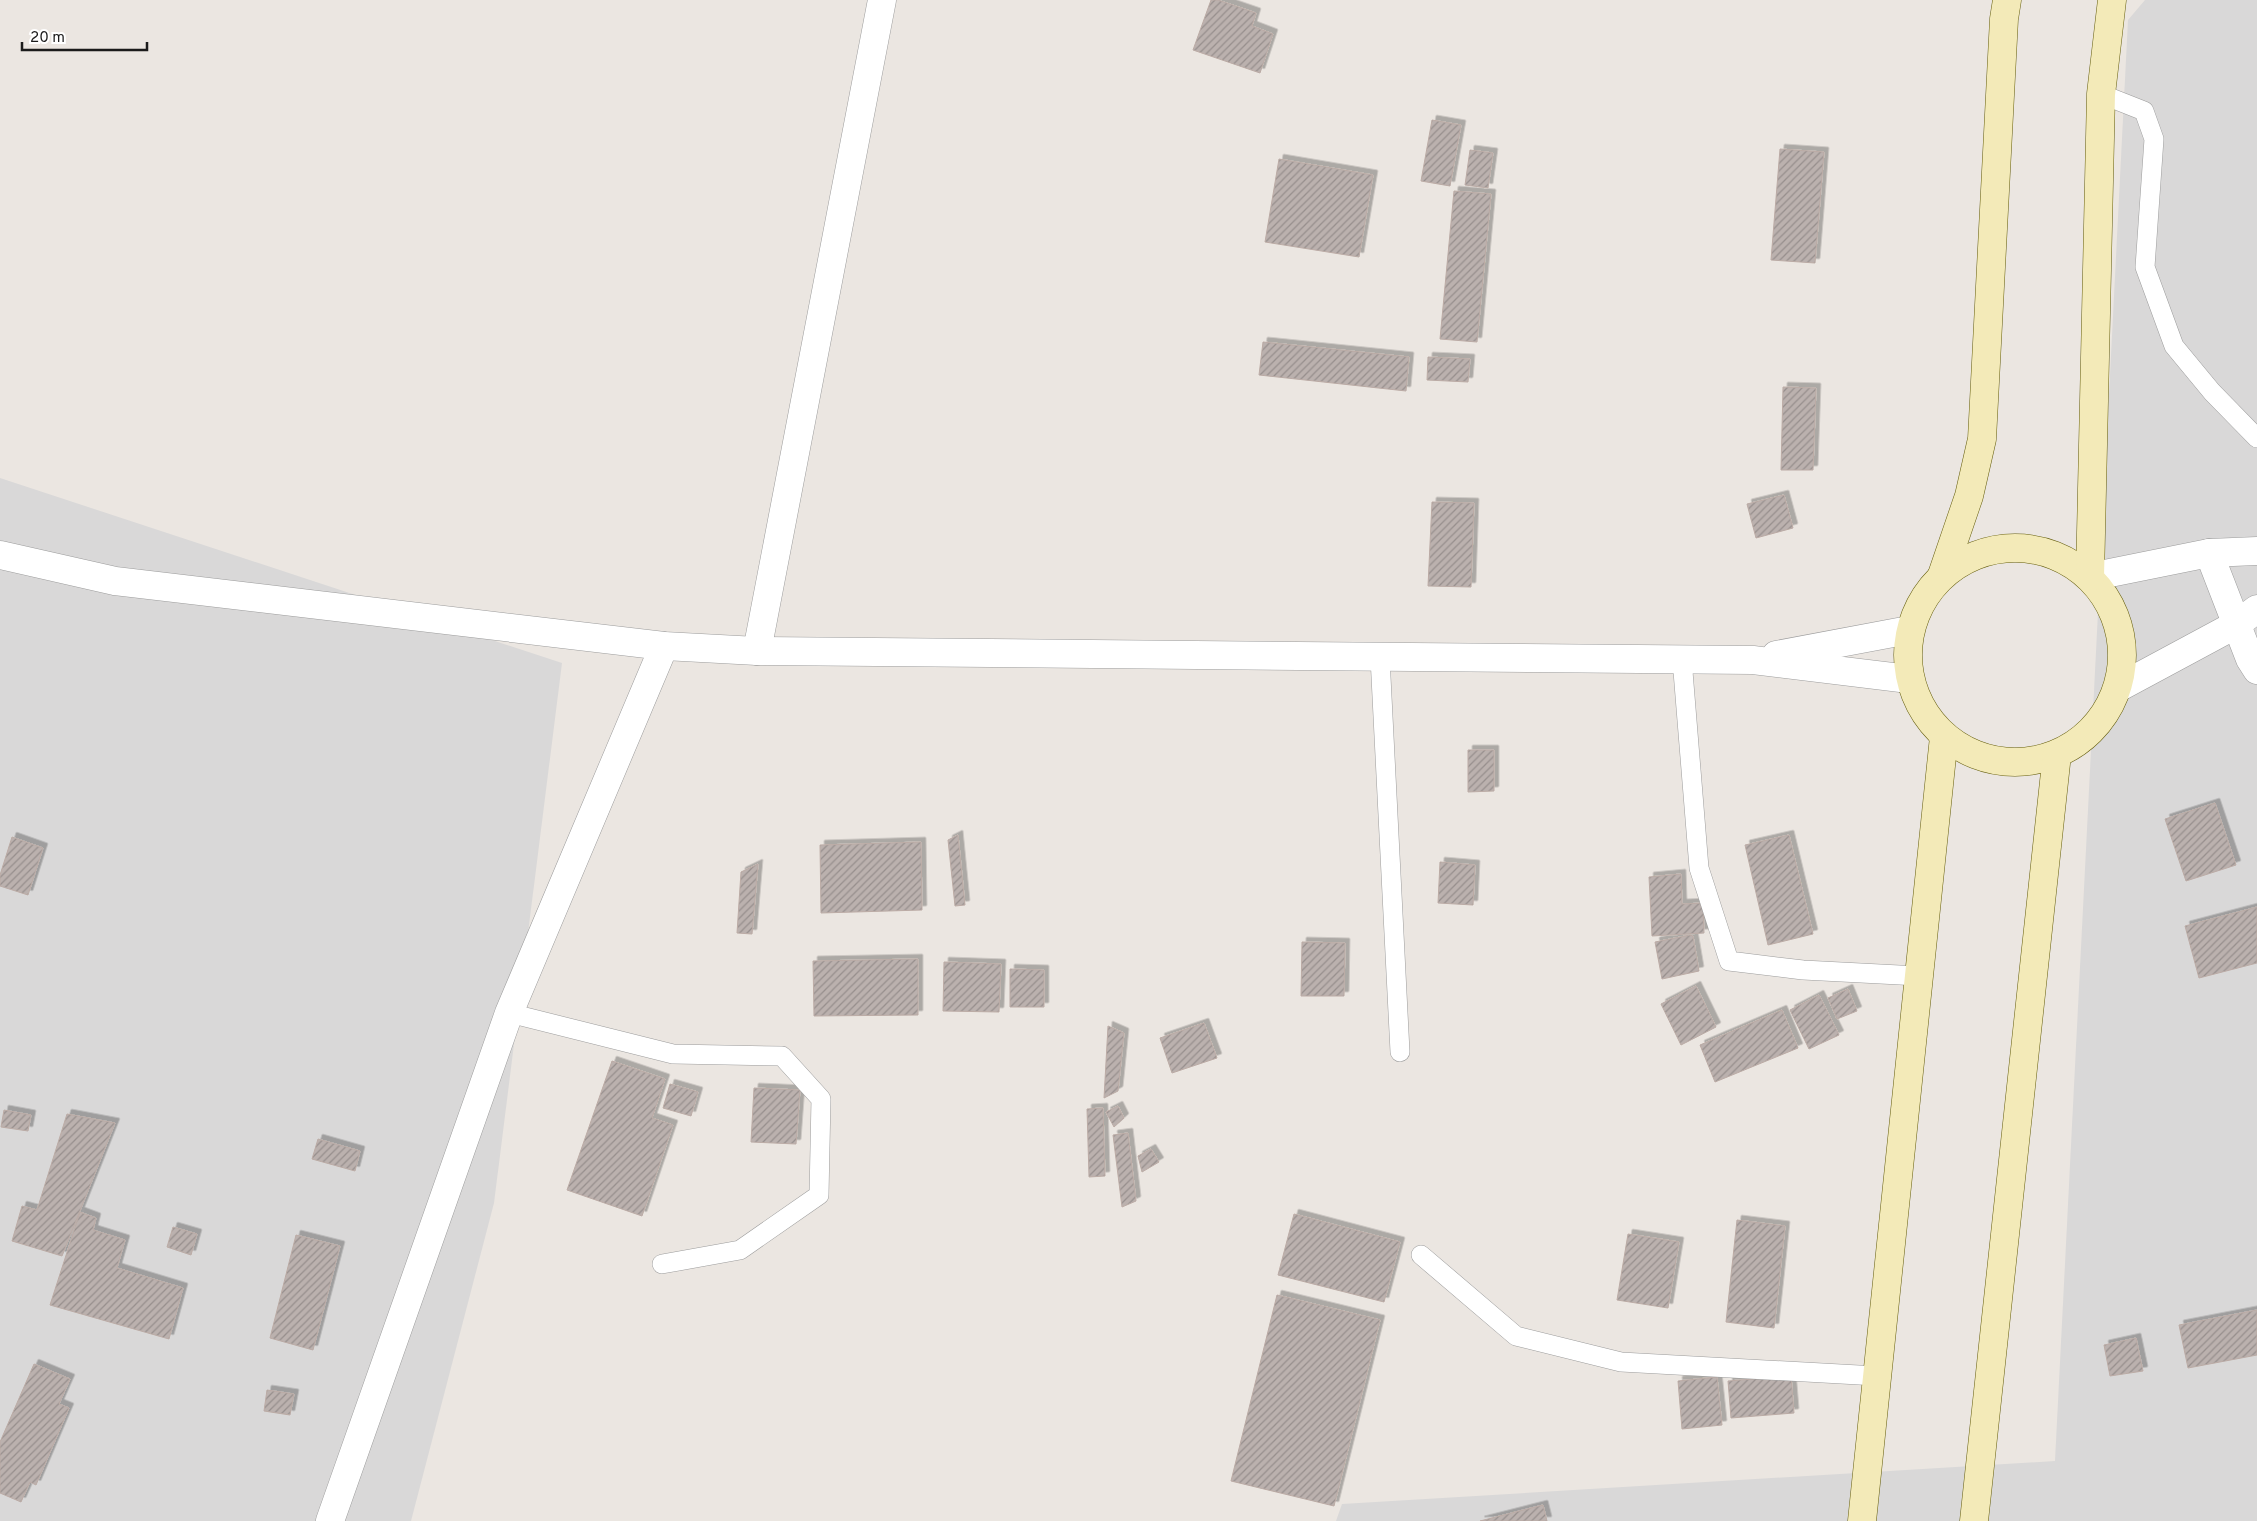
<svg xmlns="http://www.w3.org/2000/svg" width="2257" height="1521" viewBox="0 0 2257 1521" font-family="Overpass,sans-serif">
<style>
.residential{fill:#d9d8d8}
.building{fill:url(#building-hatch);stroke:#bbaba5;filter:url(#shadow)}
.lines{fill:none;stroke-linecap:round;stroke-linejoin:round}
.lane-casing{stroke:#9c9c9c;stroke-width:20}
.street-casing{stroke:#9c9c9c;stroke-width:29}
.secondary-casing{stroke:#655e0e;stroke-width:29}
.lane{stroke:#fff;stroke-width:19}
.street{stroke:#fff;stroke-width:28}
.secondary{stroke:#f3eab8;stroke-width:28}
</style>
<defs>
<pattern id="building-hatch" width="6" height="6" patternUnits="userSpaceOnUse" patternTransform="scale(1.25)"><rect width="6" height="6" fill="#bbb1ae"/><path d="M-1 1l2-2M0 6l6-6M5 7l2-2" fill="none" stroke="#978f8d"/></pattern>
<filter id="shadow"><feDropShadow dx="4.5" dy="-4.5" stdDeviation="0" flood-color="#0004"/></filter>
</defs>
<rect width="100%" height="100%" fill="#ebe6e1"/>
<g class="residential">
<polygon points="2145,0 2257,0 2257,1521 1336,1521 1342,1504 2055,1461 2128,20"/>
<polygon points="0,478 562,663 494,1203 411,1521 0,1521"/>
</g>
<g class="building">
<polygon points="1211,0 1218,0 1256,13 1252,26 1273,34 1260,73 1193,50"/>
<polygon points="1432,120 1461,125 1450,186 1421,181"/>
<polygon points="1780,149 1824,152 1815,263 1771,260"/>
<polygon points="1470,150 1493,153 1488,188 1465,185"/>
<polygon points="1279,159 1373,175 1359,257 1265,242"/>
<polygon points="1454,191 1491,194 1477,342 1440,339"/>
<polygon points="1263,342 1409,357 1406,391 1259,375"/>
<polygon points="1428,357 1470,359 1468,382 1427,380"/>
<polygon points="1783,387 1816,388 1813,470 1781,470"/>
<polygon points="1784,495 1793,528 1756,538 1747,504"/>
<polygon points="1432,502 1474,503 1471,587 1428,586"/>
<polygon points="1468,750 1494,750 1494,791 1468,792"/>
<polygon points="2215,803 2236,865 2186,881 2165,819"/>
<polygon points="958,835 965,905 955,906 948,840"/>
<polygon points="1789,835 1813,934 1768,945 1745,845"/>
<polygon points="12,837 43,848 28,895 0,886 0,875"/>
<polygon points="921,842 922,910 821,913 820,845"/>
<polygon points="1440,862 1475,865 1473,905 1438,903"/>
<polygon points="758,864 752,934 737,933 741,872"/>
<polygon points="1681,874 1682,904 1703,903 1704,933 1652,936 1649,877"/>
<polygon points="2257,907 2257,963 2199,978 2185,926"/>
<polygon points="1690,935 1693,936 1699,971 1662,979 1655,942"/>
<polygon points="1302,942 1345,943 1344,996 1301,996"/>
<polygon points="918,959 918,1015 814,1016 813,961"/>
<polygon points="944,962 1001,964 999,1012 943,1011"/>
<polygon points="1010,969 1044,970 1044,1007 1010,1007"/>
<polygon points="1696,986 1716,1027 1681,1045 1661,1004"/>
<polygon points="1848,989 1857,1011 1837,1019 1828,998"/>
<polygon points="1819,995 1839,1035 1809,1049 1790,1010"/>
<polygon points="1782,1010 1798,1048 1715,1082 1700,1045"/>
<polygon points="1204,1023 1217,1058 1172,1073 1160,1038"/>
<polygon points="1108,1026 1124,1033 1118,1091 1104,1098"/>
<polygon points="612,1061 665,1079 652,1118 673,1125 642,1216 567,1190"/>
<polygon points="670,1084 698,1092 691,1116 663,1108"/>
<polygon points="754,1088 800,1090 796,1144 751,1142"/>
<polygon points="1118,1106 1124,1118 1114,1127 1106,1112"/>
<polygon points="1103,1108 1105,1176 1089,1177 1087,1109"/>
<polygon points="4,1110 31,1115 28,1131 1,1127"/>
<polygon points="67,1114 115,1123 62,1256 12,1241 22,1206 37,1210"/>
<polygon points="1128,1133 1136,1201 1122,1207 1113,1135"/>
<polygon points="318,1139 360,1151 355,1171 312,1159"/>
<polygon points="1151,1149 1159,1162 1142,1172 1138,1156"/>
<polygon points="80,1212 96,1218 93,1230 125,1240 117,1268 183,1288 169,1339 50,1305"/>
<polygon points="1294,1214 1400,1242 1384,1302 1278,1275"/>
<polygon points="1737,1220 1785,1226 1774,1328 1726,1322"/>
<polygon points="173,1227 197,1234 191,1255 167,1247"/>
<polygon points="1628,1234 1679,1242 1668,1308 1617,1300"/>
<polygon points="296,1235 340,1246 313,1350 270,1338"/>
<polygon points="1277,1295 1380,1320 1334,1506 1231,1481"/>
<polygon points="2257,1310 2257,1355 2188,1368 2179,1325"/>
<polygon points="2136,1338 2143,1371 2110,1376 2104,1345"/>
<polygon points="34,1364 70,1379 59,1404 69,1408 36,1485 30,1482 21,1502 0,1493 0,1442"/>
<polygon points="1791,1376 1794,1413 1731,1418 1728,1381"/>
<polygon points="1717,1377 1722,1425 1682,1429 1678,1381"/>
<polygon points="267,1390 294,1394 290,1415 264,1411"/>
<polygon points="1543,1505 1547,1521 1480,1521"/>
</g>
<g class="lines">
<g class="lane-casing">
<g id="lane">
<polyline points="2101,94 2144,111 2154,139 2145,267 2174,346 2212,392 2257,438"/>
<polyline points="1380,657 1400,1052"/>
<polyline points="1682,659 1699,868 1729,961 1803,970 1919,976"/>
<polyline points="509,1013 673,1054 782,1056 821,1099 819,1195 740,1250 662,1264"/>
<polyline points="1421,1255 1516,1336 1621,1362 1877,1376"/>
</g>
</g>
<g class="street-casing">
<g id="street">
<polyline points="2209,553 2250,659 2257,670"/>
<polyline points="0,555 115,581 664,646 757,651 1753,660 1909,679"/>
<polyline points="2090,577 2209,553 2257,551"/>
<polyline points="757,651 882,0"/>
<polyline points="1776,655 1909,630"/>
<polyline points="2118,688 2237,624 2257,609"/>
<polyline points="330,1521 509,1013 664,646"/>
</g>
</g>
<g class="secondary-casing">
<g id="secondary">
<circle cx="2015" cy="655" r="107"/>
<polyline points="1942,575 1969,496 1982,439 2004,19 2007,0"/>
<polyline points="2090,577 2101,94 2112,0"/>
<polyline points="1862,1521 1944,737"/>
<polyline points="1974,1521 2057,754"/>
</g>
</g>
<use href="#lane" class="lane"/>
<use href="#street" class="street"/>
<use href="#secondary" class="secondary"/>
</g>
<path d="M22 42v8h125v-8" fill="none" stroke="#1b1b1b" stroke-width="2.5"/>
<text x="30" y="42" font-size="15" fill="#1b1b1b" stroke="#ffffff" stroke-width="4" paint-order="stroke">20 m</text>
</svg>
